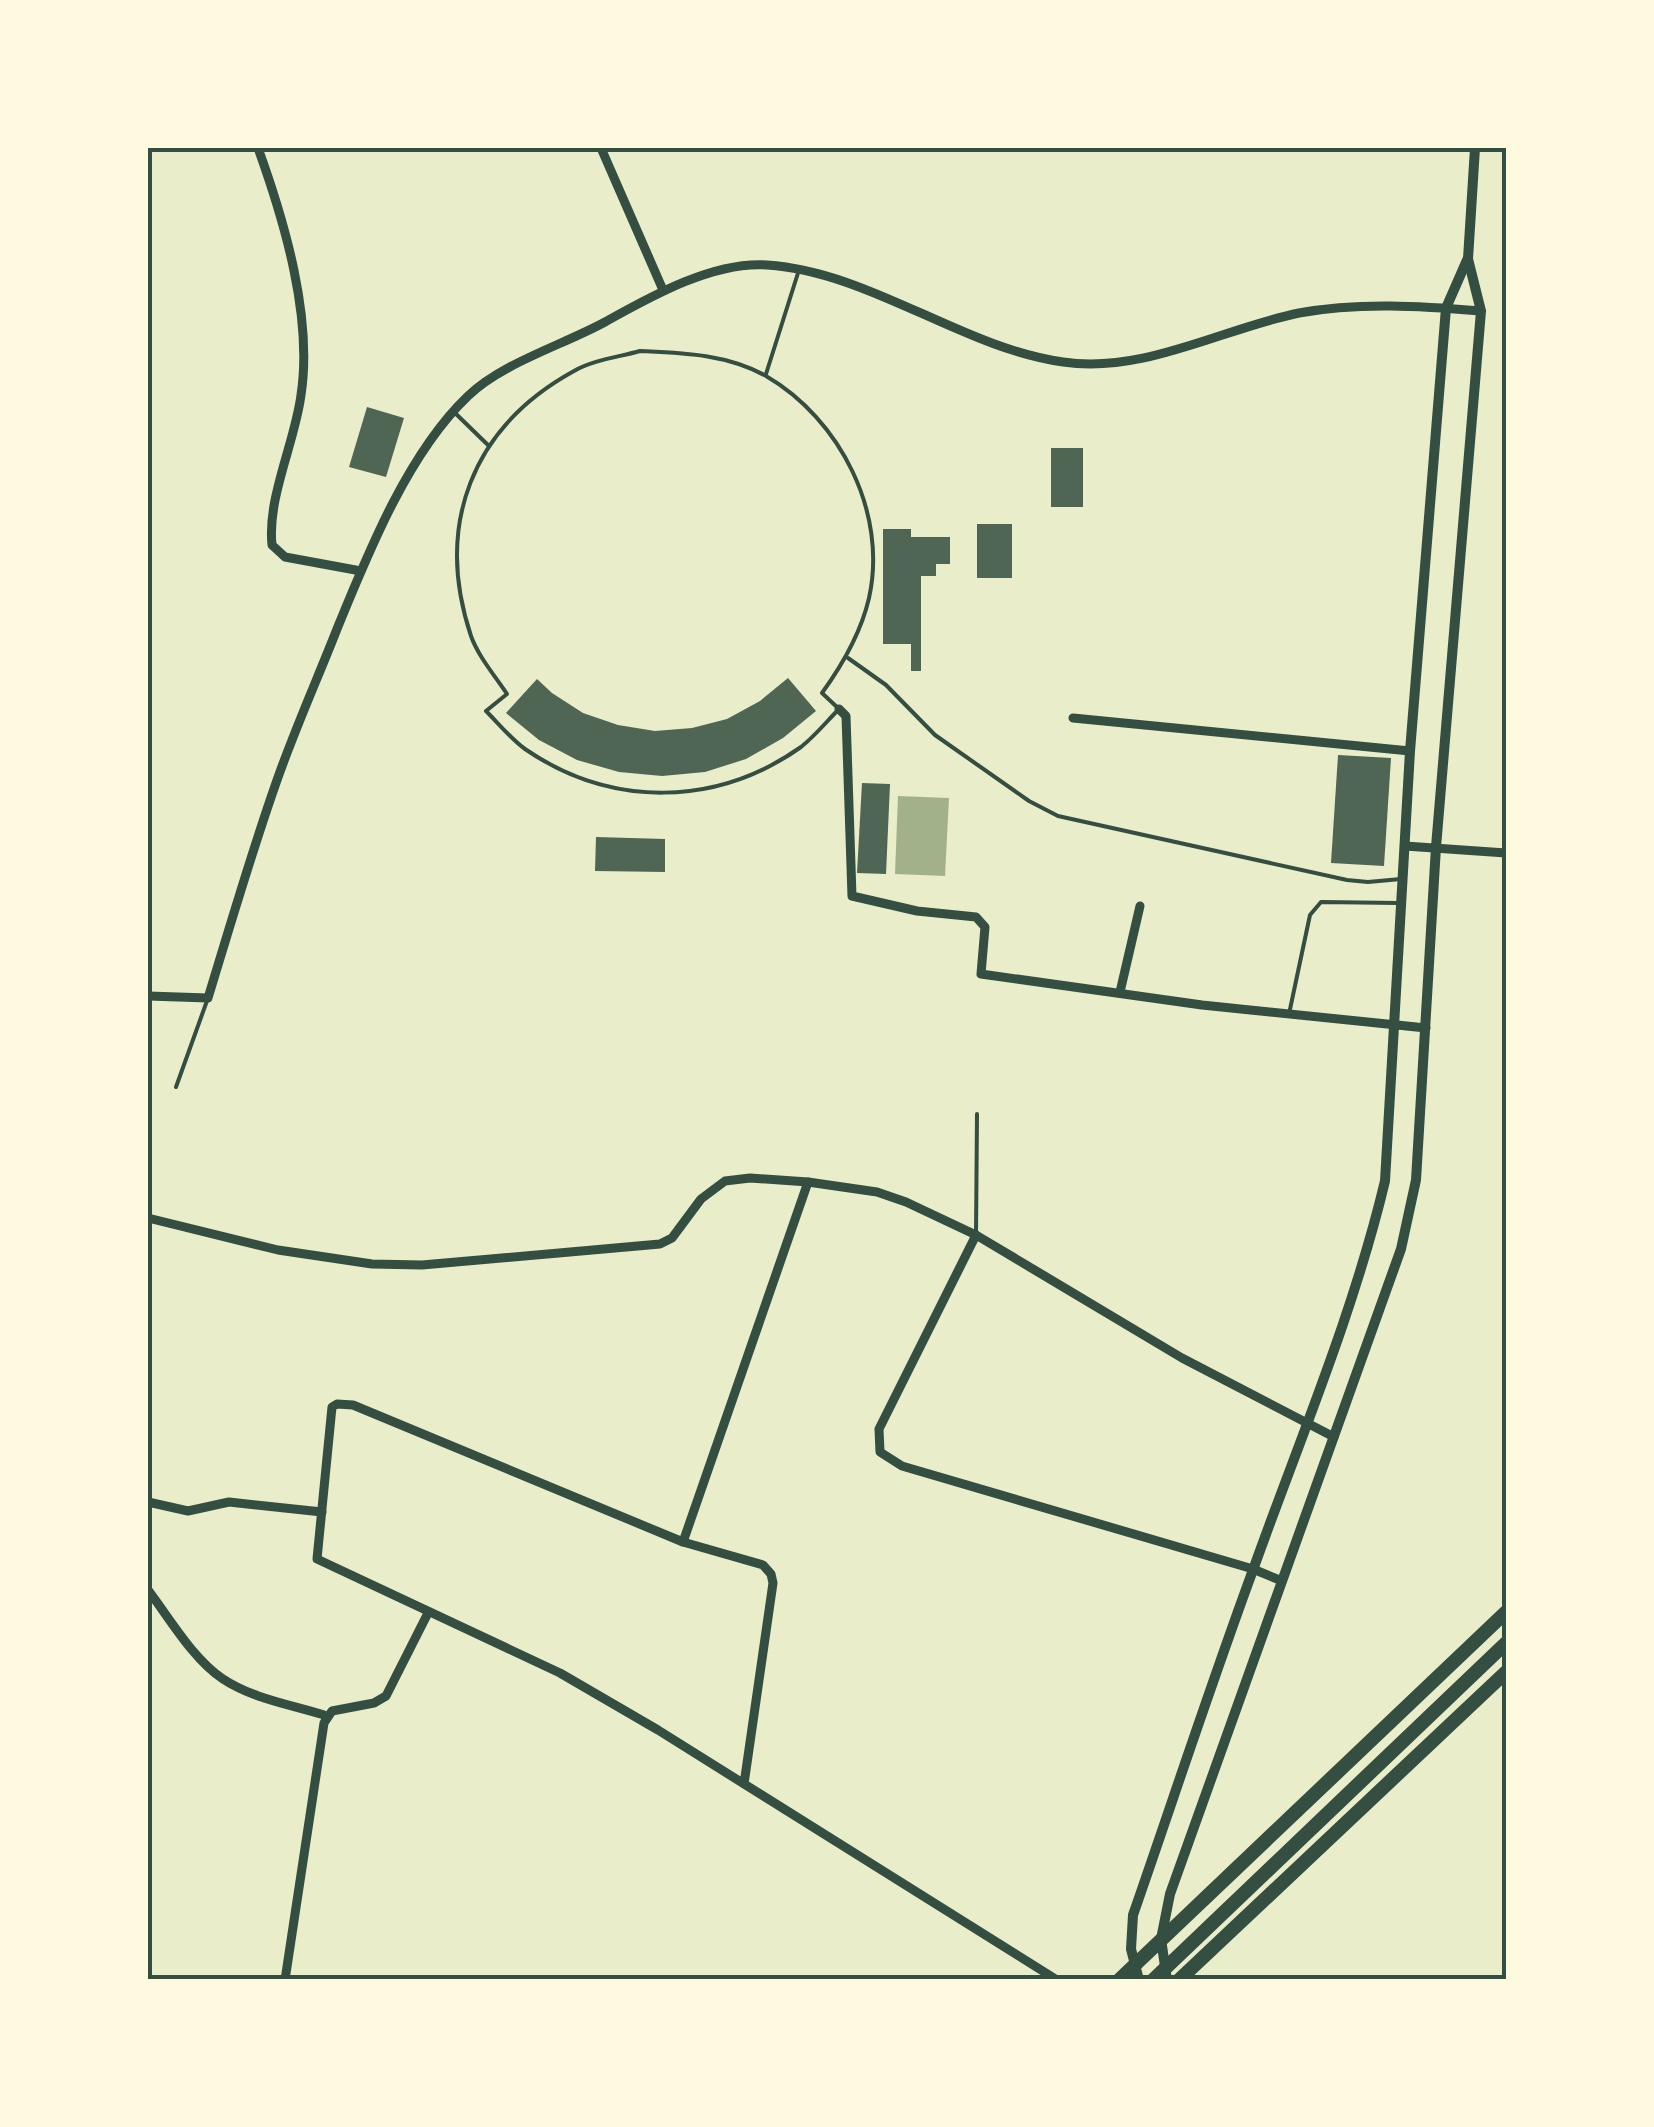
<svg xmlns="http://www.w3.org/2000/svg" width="1654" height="2127" viewBox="0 0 1654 2127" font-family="Jost,sans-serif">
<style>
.water{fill:#a3b18a}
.building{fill:#4f6655}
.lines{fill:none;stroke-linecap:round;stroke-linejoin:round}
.service{stroke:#344e41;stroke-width:4}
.minor{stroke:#344e41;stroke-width:9}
.tertiary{stroke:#344e41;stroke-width:10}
.trunk{stroke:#344e41;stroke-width:14}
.neatline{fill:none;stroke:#344e41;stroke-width:4}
</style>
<rect width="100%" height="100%" fill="#e9edc9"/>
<polygon class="water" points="898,796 949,798 945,876 895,874"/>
<g class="building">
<polygon points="367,407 404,418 386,477 349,467"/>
<rect x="1051" y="448" width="32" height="59"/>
<rect x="977" y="524" width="35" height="54"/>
<polygon points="883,529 911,529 911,537 950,537 950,564 936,564 936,576 921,576 921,671 911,671 911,644 883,644"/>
<polygon points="788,678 816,711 783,738 746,759 705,772 662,776 619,772 577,760 539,740 506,713 537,679 552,693 583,713 618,725 655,731 692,728 727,719 760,701"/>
<polygon points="1338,755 1391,758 1384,866 1331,863"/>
<polygon points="862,783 890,784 886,874 857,873"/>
<polygon points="596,837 665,839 665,872 595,871"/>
</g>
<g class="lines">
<g class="service">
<path d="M640,351C683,353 727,354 766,376C840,419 888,513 869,598C861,633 843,664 822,693L839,709C827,721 815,736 801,747C716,807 611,808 525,749C511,739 499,724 486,711L507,694C495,676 478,656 471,636C434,525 472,427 574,371C593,360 619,357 640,351Z"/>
<polyline points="766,374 798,273"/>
<polyline points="454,412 489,446"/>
<polyline points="848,658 886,685 935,735 1029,801 1058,816 1347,880 1368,882 1401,879"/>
<polyline points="1289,1014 1310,915 1321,902 1398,903"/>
<polyline points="176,1087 208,998"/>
<polyline points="976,1235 977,1114"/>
</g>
<g class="minor">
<path d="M258,148C284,220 313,317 301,395C295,442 267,498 272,545L285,557L361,571"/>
<polyline points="601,148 663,290"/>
<polyline points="839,709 846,716 852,896 917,911 976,917 985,927 981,974 1202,1005 1426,1028"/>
<polyline points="1073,718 1410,751"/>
<polyline points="1405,846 1506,853"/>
<polyline points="1120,992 1140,906"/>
<path d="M148,996L208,998C230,926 251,854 276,783C294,731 317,680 337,629C368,553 408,453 468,396C502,363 563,345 605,322C650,297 713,261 767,265C871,272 962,348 1063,362C1144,374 1221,329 1299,313C1358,302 1422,306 1481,311"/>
<polyline points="148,1218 278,1250 372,1264 422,1265 660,1244 672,1238 701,1199 725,1181 750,1178 808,1182 877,1192 906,1202 976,1235 1182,1358 1334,1437"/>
<polyline points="976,1235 879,1429 880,1452 902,1466 1253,1569 1282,1581"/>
<polyline points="148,1502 188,1511 229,1502 322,1512"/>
<polyline points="683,1542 808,1182"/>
<path d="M148,1590C170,1619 193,1659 223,1679C253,1699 293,1705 327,1716"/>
<polyline points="744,1784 773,1583 771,1574 763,1565 683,1542 353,1405 337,1404 332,1407 317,1559 560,1673 658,1730 1057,1980"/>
<polyline points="285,1980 324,1723 332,1711 374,1703 386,1696 428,1613"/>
</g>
<g class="tertiary">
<path d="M1139,1980L1131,1949L1133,1915C1173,1800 1211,1684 1253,1570C1299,1441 1353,1315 1385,1181L1410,751L1446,308L1467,260"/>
<polyline points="1167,1980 1161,1939 1170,1894 1401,1249 1416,1180 1436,847 1481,311 1468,259 1475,148"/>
</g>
<g class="trunk">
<polyline points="1119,1980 1506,1612"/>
<polyline points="1153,1980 1506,1643"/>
<polyline points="1179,1980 1506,1672"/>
</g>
</g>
<rect width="1654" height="2127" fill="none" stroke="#fefae0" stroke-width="300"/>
<rect x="150" y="150" width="1354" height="1827" class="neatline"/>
</svg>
